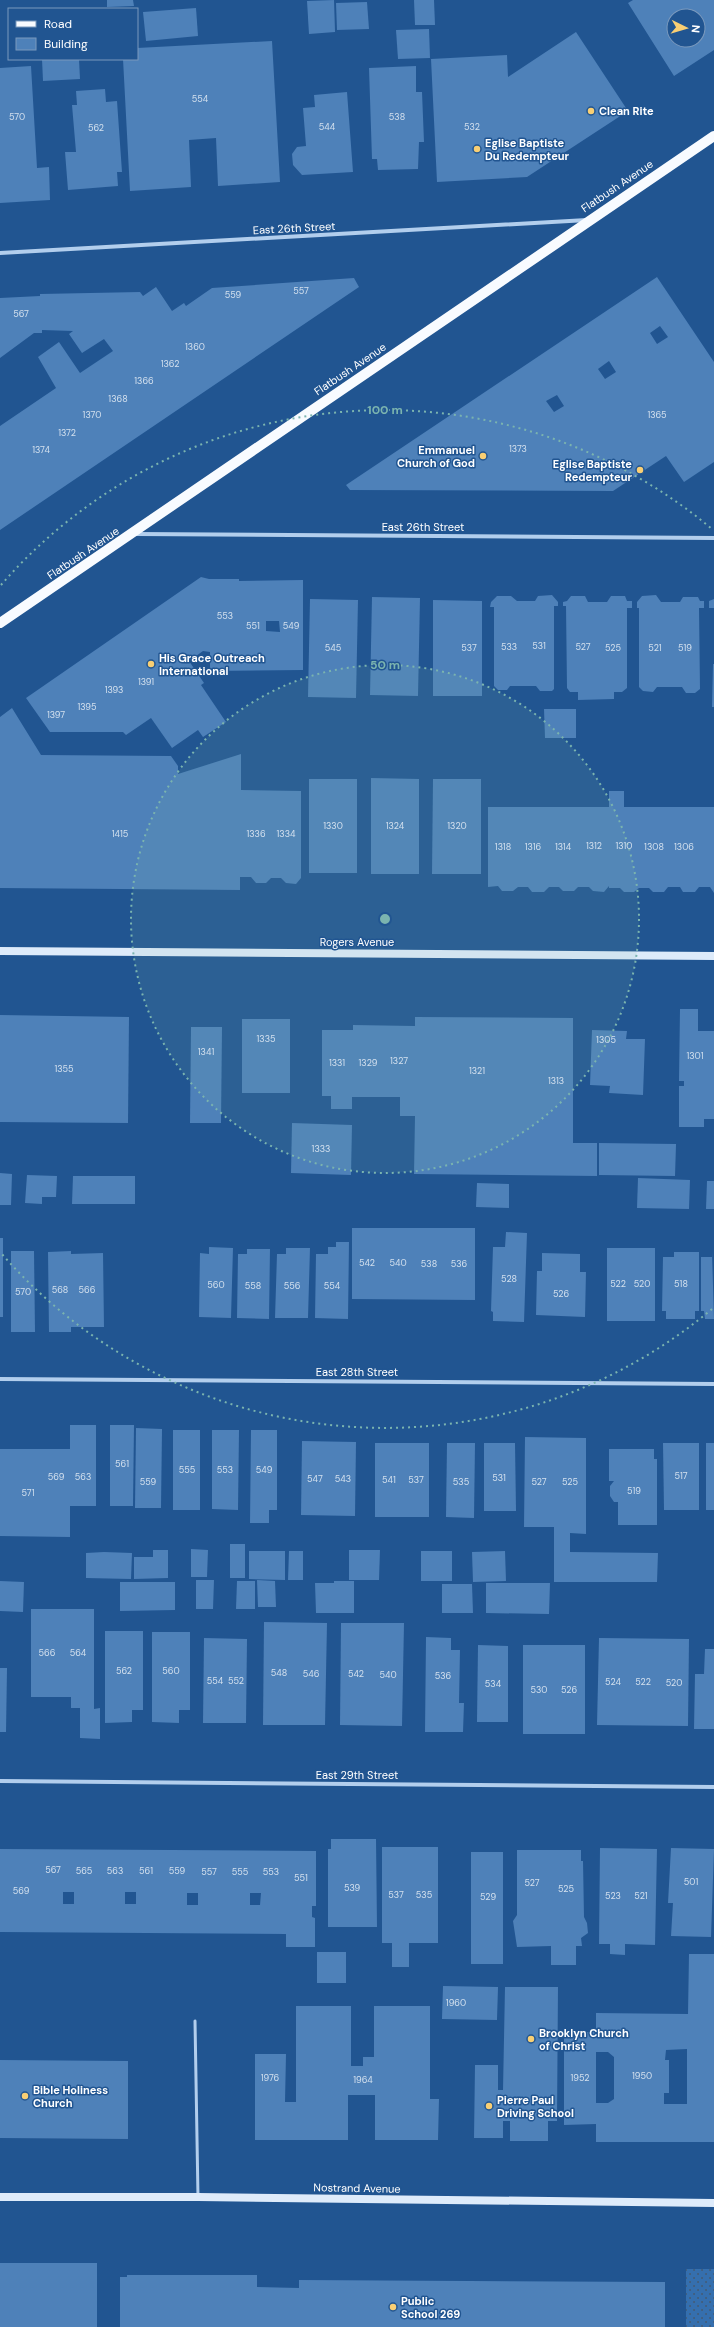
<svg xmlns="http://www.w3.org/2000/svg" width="714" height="2327" viewBox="0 0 714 2327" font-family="'DM Sans',sans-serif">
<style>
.grass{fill:url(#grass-dots)}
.building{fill:#4e81b9;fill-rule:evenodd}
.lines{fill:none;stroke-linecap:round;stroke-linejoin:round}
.lane{stroke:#b2ceed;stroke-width:3}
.street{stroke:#b2ceed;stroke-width:4}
.secondary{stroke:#deebfa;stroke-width:8}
.primary{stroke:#f8fbff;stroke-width:10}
.ring{fill:none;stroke:#7bb4af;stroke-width:2;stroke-dasharray:2 4}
.poi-dot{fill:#f9cf74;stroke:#215591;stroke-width:1.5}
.labels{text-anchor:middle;stroke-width:3;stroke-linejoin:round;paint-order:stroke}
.number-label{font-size:9px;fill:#d3e0ee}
.poi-label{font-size:11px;font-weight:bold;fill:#fff;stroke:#215591;text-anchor:start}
.street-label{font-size:11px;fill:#fff;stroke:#215591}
.centre{fill:#7bb4af;stroke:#215591;stroke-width:2}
.ring-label{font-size:12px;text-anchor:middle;font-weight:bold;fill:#7bb4af;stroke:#215591;stroke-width:3;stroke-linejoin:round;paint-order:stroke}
</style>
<defs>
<pattern id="grass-dots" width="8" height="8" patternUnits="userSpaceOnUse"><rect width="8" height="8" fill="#356fae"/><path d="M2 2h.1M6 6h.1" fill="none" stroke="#435a73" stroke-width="1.8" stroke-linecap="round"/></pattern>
</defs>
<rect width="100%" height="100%" fill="#215591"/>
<rect class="grass" x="686" y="2269" width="28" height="58"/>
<g class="building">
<polygon points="107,0 133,0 134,6 107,7"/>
<polygon points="334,0 335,32 309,34 307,1"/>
<polygon points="414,0 434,0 435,25 415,25"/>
<path d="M633,0H714V50L674,76L628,3ZM674,16H698V40H674Z"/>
<polygon points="367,2 369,29 337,30 336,3"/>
<polygon points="196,8 198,36 146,41 143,12"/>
<polygon points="429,29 430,58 398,59 396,30"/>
<polygon points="576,32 628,111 527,177 437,182 431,59 507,55 508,77"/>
<polygon points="272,41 280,182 218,186 216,138 189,140 191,187 130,191 123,59 137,59 137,48"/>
<polygon points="42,59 79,59 80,79 43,81"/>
<polygon points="31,66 37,168 49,167 50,200 0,203 0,68"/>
<polygon points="416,66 416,92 422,92 424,142 419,142 418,169 378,170 377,159 372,159 369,68"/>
<polygon points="105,89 106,102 117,101 122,172 117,172 118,186 68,190 65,152 76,152 72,105 77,105 76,91"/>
<polygon points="347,92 353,172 302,175 293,165 292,154 297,147 306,146 303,108 315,107 314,95"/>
<path d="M657,277L714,362V462L684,482L666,456L613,491L350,490L346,485ZM660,326L668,337L657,344L650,333ZM609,361L616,372L605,379L598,369ZM557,395L564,406L554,412L546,401Z"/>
<polygon points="354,278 359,287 0,530 0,426 56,388 38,357 59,342 80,373 113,351 104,339 82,353 69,334 73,331 42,330 42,333 34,333 0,358 0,298 40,296 40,294 140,292 143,296 156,287 172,311 184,303 186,306 212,288"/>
<path d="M201,577L209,579H239V581L303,580V670L210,671V652L203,651L189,661L204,683L201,685L226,722L203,737L198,730L172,748L151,718L126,735L123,732H50L26,698ZM266,621H279L280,632L266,631Z"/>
<polygon points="552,595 558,602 558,606 554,606 554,689 552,691 540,691 536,686 510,686 507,690 498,690 494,686 494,607 490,607 491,602 497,596 511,596 517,601 535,601 538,596"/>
<polygon points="656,595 661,602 680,602 683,597 698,597 700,601 704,601 704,608 699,608 700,689 695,693 686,693 682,687 657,687 653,692 643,691 639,687 639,608 637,608 637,602 642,596"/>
<polygon points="571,596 585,596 588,602 607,602 611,596 625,596 627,601 632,601 632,608 627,608 627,688 622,692 614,692 614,699 578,700 578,692 570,692 567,688 566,606 563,606 563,602 567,601"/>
<polygon points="372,597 420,598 418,696 370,695"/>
<polygon points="310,599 358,600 356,698 308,697"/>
<polygon points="714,599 714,608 709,608 709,601"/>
<polygon points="433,600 482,601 482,696 433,696"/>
<polygon points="713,664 714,664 714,707 712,707"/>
<polygon points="12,708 41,755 171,756 178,766 178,774 241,754 241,790 301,791 301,878 296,884 286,883 281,878 271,878 266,883 256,883 251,877 240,877 240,890 0,888 0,717"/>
<polygon points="544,709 576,709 576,738 545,738"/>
<polygon points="371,778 419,779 419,874 371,874"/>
<rect x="309" y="779" width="48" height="94"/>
<polygon points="433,779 481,779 481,874 432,874"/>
<polygon points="609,791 624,791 624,807 714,807 714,893 710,887 699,887 695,892 683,892 680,887 668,887 664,892 653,892 649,888 639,888 634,892 624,892 620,888 609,888 609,886 604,892 593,891 589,887 578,887 574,891 563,891 559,887 549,887 544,892 532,892 528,887 518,887 513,891 502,891 498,886 488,887 488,807 609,807"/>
<polygon points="680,1009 698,1009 698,1031 714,1031 714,1119 704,1119 704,1127 679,1127 679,1086 684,1086 684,1081 679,1081"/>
<polygon points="0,1015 129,1017 128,1123 0,1122"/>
<polygon points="415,1017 573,1018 573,1143 597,1143 597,1176 414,1174 415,1116 400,1116 400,1097 352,1097 352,1109 331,1109 331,1096 322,1096 322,1030 353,1030 353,1025 415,1026"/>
<rect x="242" y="1019" width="48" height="74"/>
<polygon points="191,1027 222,1027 221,1123 190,1123"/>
<polygon points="592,1030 627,1031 626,1039 645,1039 643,1095 609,1093 610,1086 590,1085"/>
<polygon points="292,1123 352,1125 351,1175 291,1173"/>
<polygon points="599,1143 676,1144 675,1176 599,1175"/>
<polygon points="0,1173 12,1174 11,1205 0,1205"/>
<polygon points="27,1175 57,1176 56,1197 42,1197 42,1204 25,1203"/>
<polygon points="73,1176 135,1176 135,1204 72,1204"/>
<polygon points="638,1178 690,1180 689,1209 637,1208"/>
<polygon points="707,1181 714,1181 714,1209 706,1209"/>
<polygon points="477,1183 509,1184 509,1208 476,1207"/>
<polygon points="352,1228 475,1228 475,1300 352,1299"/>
<polygon points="506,1232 527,1233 524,1322 493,1321 493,1312 491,1311 493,1247 505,1247"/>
<rect x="0" y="1238" width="3" height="79"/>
<polygon points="336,1242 349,1242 348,1319 315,1318 316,1254 328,1254 328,1247 336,1247"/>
<polygon points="209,1247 233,1248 231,1318 199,1317 200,1253 209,1254"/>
<polygon points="286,1248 310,1248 308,1318 275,1318 277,1254 286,1254"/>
<rect x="607" y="1248" width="48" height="73"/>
<polygon points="247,1249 270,1249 269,1319 237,1318 238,1254 247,1254"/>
<polygon points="11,1251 34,1251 35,1332 11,1332"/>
<polygon points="71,1251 71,1254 103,1253 104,1327 71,1327 71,1332 49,1332 48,1252"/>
<polygon points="674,1252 699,1252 699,1311 695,1311 695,1319 666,1319 666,1311 662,1311 663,1257 674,1257"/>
<polygon points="712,1252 714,1319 705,1319 704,1311 701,1311 701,1257 712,1257"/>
<polygon points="542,1253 580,1254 580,1272 586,1272 585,1317 536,1315 537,1271 542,1271"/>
<polygon points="70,1425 96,1425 96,1506 70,1506 70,1537 0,1536 0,1449 70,1449"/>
<polygon points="110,1425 134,1425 133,1506 110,1506"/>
<polygon points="136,1428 162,1429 161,1508 135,1508"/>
<rect x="173" y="1430" width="27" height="80"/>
<polygon points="212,1430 239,1430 238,1510 212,1509"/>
<polygon points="251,1430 277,1430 277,1510 269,1510 269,1523 250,1523"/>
<polygon points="525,1437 586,1438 586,1534 570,1533 570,1552 658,1553 657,1582 554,1582 554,1527 524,1527"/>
<polygon points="302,1441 356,1442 355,1516 301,1515"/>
<rect x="375" y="1443" width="54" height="74"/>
<polygon points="447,1443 475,1443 474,1518 446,1517"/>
<polygon points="484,1443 515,1443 516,1511 484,1511"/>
<polygon points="663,1443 699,1443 699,1510 664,1510"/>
<rect x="706" y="1443" width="8" height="67"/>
<polygon points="609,1449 654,1449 654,1459 657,1459 657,1525 618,1525 618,1502 614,1502 610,1496 610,1486 614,1481 609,1481"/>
<rect x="230" y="1544" width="15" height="34"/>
<polygon points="191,1549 208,1550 207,1577 191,1577"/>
<polygon points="153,1550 168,1550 168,1578 134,1579 134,1557 153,1557"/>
<polygon points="349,1550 380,1550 379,1580 349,1580"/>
<polygon points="249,1551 285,1551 285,1580 249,1579"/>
<polygon points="289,1551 303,1551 303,1580 288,1580"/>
<rect x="421" y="1551" width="31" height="30"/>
<polygon points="505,1551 506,1581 473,1582 472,1552"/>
<polygon points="104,1552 132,1553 131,1579 86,1578 86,1553"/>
<polygon points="196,1580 214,1580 213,1609 196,1609"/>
<polygon points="257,1580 275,1581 276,1607 258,1607"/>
<polygon points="0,1581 24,1582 23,1612 0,1611"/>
<polygon points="237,1581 255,1581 255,1609 236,1609"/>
<polygon points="334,1581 354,1581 354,1613 316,1613 315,1583 334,1583"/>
<polygon points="120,1582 175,1582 175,1610 120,1611"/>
<polygon points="486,1583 550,1583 549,1614 486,1613"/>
<polygon points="442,1584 472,1584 473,1613 442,1613"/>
<polygon points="31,1609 94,1609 94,1709 100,1708 100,1739 80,1738 80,1708 71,1708 71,1697 31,1697"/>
<polygon points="264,1622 327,1623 325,1725 263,1725"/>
<polygon points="341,1623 404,1623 402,1726 340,1725"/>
<polygon points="105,1631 143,1631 143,1710 132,1710 132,1722 105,1723"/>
<polygon points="152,1632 190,1632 190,1710 179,1710 179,1723 152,1722"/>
<polygon points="426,1637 451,1638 451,1650 460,1650 459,1703 464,1703 463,1732 425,1732"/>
<polygon points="204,1638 247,1639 246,1723 203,1723"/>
<polygon points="599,1638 689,1639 688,1726 597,1725"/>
<polygon points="478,1645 508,1646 508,1722 477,1722"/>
<rect x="523" y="1645" width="62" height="89"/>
<polygon points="705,1649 714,1649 714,1729 694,1729 695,1674 704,1674"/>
<polygon points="0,1668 7,1668 6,1732 0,1732"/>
<polygon points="331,1839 376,1839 377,1927 328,1927 328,1849 331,1849"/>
<polygon points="382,1847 438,1847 438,1943 409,1943 409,1967 392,1967 392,1943 382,1943"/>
<polygon points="600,1848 657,1849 655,1945 625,1944 625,1955 610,1954 610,1944 599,1944"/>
<polygon points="671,1848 714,1849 711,1937 671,1936 673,1903 668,1903"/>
<path d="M0,1849L316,1851V1906H312V1917L315,1918V1947H286V1934L0,1932ZM63,1892H74V1904H63ZM125,1892H136V1904H125ZM187,1893H198V1905H187ZM250,1893H261L260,1905H250Z"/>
<polygon points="517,1850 581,1850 581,1861 583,1861 584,1917 587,1923 588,1933 581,1938 582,1946 576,1946 576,1965 551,1965 551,1946 517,1947 513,1921 517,1915"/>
<rect x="471" y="1852" width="32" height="112"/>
<rect x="317" y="1952" width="29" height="31"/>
<path d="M689,1954H714V2142H596V2124L564,2125V2032H596V2013L688,2014ZM687,2049V2104H664V2093H669V2060H665L666,2050ZM596,2052H608L614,2057V2099L608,2103H596Z"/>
<polygon points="443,1986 498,1987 497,2020 442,2019"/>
<polygon points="505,1987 558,1987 557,2121 548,2121 548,2141 510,2141 510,2121 503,2121 503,2138 474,2138 475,2065 498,2065 498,2090 503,2090"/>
<polygon points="296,2006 351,2006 351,2066 363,2066 363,2057 374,2057 374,2006 430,2006 430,2099 439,2099 438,2140 375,2140 375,2095 348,2095 348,2140 255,2140 255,2054 286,2054 285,2102 296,2102"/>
<polygon points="0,2060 128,2061 128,2139 0,2138"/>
<rect x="0" y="2263" width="97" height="64"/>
<polygon points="127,2275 257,2275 257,2287 299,2288 299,2280 665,2282 665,2327 120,2327 120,2277 127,2277"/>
</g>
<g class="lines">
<polyline class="lane" points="195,2021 198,2197"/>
<g class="street">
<polyline points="0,253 587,220"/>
<polyline points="136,534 714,538"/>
<polyline points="0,1379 714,1384"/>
<polyline points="0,1781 714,1787"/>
</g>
<g class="secondary">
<polyline points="0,951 714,956"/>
<polyline points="0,2197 198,2197 714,2203"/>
</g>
<polyline class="primary" points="0,623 714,136"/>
</g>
<circle cx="385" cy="919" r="254" fill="#7bb4af" fill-opacity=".12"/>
<g class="ring">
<circle cx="385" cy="919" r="254"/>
<path d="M712 1309A509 509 0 0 1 1 1253M1 585A509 509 0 0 1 712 529"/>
</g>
<g class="poi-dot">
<circle cx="591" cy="111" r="4"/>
<circle cx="477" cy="149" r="4"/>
<circle cx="483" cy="456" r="4"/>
<circle cx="640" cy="470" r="4"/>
<circle cx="151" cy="664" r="4"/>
<circle cx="531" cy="2039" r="4"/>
<circle cx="25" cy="2096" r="4"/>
<circle cx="489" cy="2106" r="4"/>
<circle cx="393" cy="2307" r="4"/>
</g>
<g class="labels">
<g class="number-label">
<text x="200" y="102">554</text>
<text x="17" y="120">570</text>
<text x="397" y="120">538</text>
<text x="327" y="130">544</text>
<text x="472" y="130">532</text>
<text x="96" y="131">562</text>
<text x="301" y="294">557</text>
<text x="233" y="298">559</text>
<text x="21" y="317">567</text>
<text x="195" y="350">1360</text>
<text x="170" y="367">1362</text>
<text x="144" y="384">1366</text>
<text x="118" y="402">1368</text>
<text x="92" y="418">1370</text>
<text x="657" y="418">1365</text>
<text x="67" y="436">1372</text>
<text x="518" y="452">1373</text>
<text x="41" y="453">1374</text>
<text x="225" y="619">553</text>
<text x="253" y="629">551</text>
<text x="291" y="629">549</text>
<text x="539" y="649">531</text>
<text x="509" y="650">533</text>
<text x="583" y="650">527</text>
<text x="333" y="651">545</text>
<text x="469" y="651">537</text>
<text x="613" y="651">525</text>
<text x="655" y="651">521</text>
<text x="685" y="651">519</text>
<text x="146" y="685">1391</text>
<text x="114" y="693">1393</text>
<text x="87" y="710">1395</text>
<text x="56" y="718">1397</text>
<text x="333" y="829">1330</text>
<text x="395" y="829">1324</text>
<text x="457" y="829">1320</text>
<text x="120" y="837">1415</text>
<text x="256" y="837">1336</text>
<text x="286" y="837">1334</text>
<text x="594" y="849">1312</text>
<text x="624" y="849">1310</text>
<text x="503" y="850">1318</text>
<text x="533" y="850">1316</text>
<text x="563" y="850">1314</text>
<text x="654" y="850">1308</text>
<text x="684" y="850">1306</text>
<text x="266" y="1042">1335</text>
<text x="606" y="1043">1305</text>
<text x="206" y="1055">1341</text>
<text x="695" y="1059">1301</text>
<text x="399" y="1064">1327</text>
<text x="337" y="1066">1331</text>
<text x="368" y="1066">1329</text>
<text x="64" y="1072">1355</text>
<text x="477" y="1074">1321</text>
<text x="556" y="1084">1313</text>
<text x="321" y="1152">1333</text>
<text x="367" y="1266">542</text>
<text x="398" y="1266">540</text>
<text x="429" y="1267">538</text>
<text x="459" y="1267">536</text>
<text x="509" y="1282">528</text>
<text x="618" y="1287">522</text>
<text x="642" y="1287">520</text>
<text x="681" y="1287">518</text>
<text x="216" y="1288">560</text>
<text x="253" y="1289">558</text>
<text x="292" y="1289">556</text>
<text x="332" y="1289">554</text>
<text x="60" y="1293">568</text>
<text x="87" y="1293">566</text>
<text x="23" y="1295">570</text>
<text x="561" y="1297">526</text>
<text x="122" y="1467">561</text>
<text x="187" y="1473">555</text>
<text x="225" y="1473">553</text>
<text x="264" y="1473">549</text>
<text x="681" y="1479">517</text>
<text x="56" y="1480">569</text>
<text x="83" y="1480">563</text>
<text x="499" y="1481">531</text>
<text x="315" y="1482">547</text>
<text x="343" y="1482">543</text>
<text x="389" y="1483">541</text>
<text x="416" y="1483">537</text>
<text x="148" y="1485">559</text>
<text x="461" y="1485">535</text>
<text x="539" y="1485">527</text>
<text x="570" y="1485">525</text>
<text x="634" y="1494">519</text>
<text x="28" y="1496">571</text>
<text x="47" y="1656">566</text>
<text x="78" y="1656">564</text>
<text x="124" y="1674">562</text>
<text x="171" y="1674">560</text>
<text x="279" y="1676">548</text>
<text x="311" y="1677">546</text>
<text x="356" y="1677">542</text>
<text x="388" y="1678">540</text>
<text x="443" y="1679">536</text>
<text x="215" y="1684">554</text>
<text x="236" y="1684">552</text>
<text x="613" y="1685">524</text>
<text x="643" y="1685">522</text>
<text x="674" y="1686">520</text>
<text x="493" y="1687">534</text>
<text x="539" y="1693">530</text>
<text x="569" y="1693">526</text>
<text x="53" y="1873">567</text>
<text x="84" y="1874">565</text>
<text x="115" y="1874">563</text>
<text x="146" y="1874">561</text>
<text x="177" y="1874">559</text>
<text x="209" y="1875">557</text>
<text x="240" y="1875">555</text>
<text x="271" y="1875">553</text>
<text x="301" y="1881">551</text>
<text x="691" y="1885">501</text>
<text x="532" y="1886">527</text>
<text x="352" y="1891">539</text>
<text x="566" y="1892">525</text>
<text x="21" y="1894">569</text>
<text x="396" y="1898">537</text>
<text x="424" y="1898">535</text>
<text x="613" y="1899">523</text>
<text x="641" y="1899">521</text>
<text x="488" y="1900">529</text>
<text x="456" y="2006">1960</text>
<text x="642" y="2079">1950</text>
<text x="270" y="2081">1976</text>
<text x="580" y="2081">1952</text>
<text x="363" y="2083">1964</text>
</g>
<g class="poi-label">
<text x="599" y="115">Clean Rite</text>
<text x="485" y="147">Eglise Baptiste<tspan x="485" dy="13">Du Redempteur</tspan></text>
<text x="475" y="454" text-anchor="end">Emmanuel<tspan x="475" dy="13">Church of God</tspan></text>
<text x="632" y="468" text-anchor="end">Eglise Baptiste<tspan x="632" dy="13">Redempteur</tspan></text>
<text x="159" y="662">His Grace Outreach<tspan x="159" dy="13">International</tspan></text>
<text x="539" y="2037">Brooklyn Church<tspan x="539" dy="13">of Christ</tspan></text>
<text x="33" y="2094">Bible Holiness<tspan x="33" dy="13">Church</tspan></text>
<text x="497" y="2104">Pierre Paul<tspan x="497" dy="13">Driving School</tspan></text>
<text x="401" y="2305">Public<tspan x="401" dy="13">School 269</tspan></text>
</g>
<g class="street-label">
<text transform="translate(617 186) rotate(-34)" y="4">Flatbush Avenue</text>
<text transform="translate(294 228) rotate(-3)" y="4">East 26th Street</text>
<text transform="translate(350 369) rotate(-34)" y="4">Flatbush Avenue</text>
<text x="423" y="531">East 26th Street</text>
<text transform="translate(83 553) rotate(-34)" y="4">Flatbush Avenue</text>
<text x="357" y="946">Rogers Avenue</text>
<text x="357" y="1376">East 28th Street</text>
<text x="357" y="1779">East 29th Street</text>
<text transform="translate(357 2188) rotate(1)" y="4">Nostrand Avenue</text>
</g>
</g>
<circle cx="385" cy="919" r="6" class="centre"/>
<g class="ring-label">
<text x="385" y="414">100 m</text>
<text x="385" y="669">50 m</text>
</g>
<rect x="8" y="8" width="130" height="52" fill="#215591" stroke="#7a99bd"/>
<rect x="16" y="21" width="20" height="6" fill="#f8fbff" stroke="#7a99bd"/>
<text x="44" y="28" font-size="12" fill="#ffffff">Road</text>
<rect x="16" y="38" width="20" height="12" fill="#4e81b9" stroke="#7a99bd"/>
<text x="44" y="48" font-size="12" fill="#ffffff">Building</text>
<g transform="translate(686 28) rotate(95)"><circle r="19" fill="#215591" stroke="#7a99bd"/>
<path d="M0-3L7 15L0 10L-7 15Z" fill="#f9cf74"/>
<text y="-6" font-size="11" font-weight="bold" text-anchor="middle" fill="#ffffff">N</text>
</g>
</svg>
